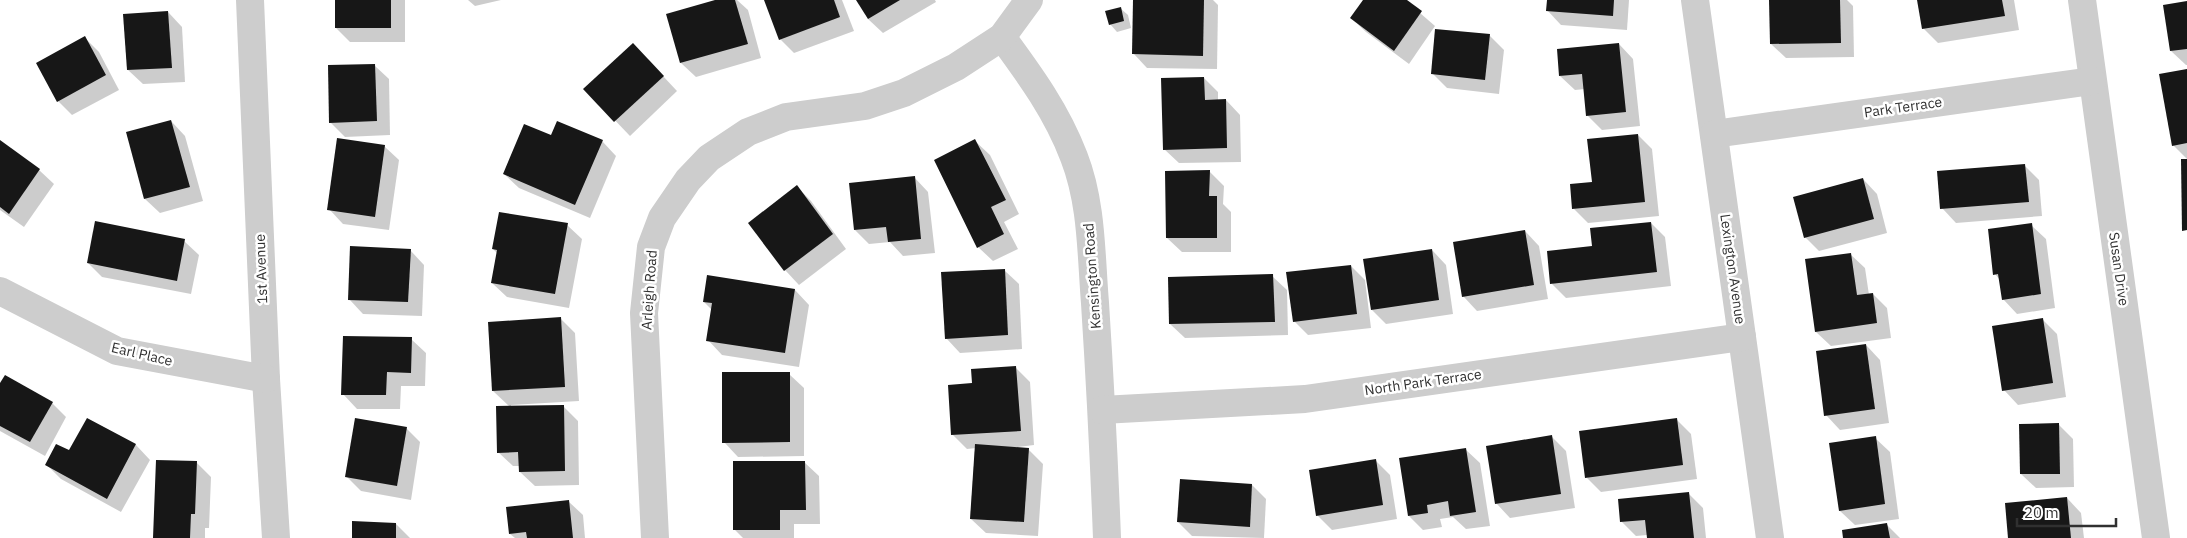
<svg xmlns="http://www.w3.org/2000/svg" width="2187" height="538" viewBox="0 0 2187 538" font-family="'IBM Plex Sans',sans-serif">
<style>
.shadow{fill:#0003}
.building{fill:#171717}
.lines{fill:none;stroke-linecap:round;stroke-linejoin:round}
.minor{stroke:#cdcdcd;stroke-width:28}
.labels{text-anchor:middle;stroke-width:5;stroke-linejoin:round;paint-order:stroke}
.street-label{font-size:14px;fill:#303030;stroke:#fff}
</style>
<rect width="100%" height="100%" fill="#fff"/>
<g class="shadow">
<polygon points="336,0 405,0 405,42 350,42 336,28"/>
<polygon points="468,0 501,0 475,6"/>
<polygon points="720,0 737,0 748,10 761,58 696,77 681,63"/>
<polygon points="765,0 842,0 854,31 794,53 780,39"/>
<polygon points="858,0 935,0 936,2 883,33 868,19"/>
<polygon points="1135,0 1213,0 1218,5 1217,69 1147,68 1133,53"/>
<polygon points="1364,0 1405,0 1435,26 1409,64 1366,32 1351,18"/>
<polygon points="1548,0 1629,0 1627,30 1561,25 1547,10"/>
<polygon points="1771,0 1847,0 1853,6 1854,57 1786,58 1771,44"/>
<polygon points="1919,0 2014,0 2019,30 1938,43 1923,28"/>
<polygon points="2187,3 2187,65 2186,65 2171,51"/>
<polygon points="1120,8 1128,15 1131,28 1117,32 1110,24"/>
<polygon points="168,12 182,27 185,82 143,84 128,70"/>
<polygon points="1489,35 1504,50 1499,94 1447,88 1433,74"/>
<polygon points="85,38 99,52 119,90 72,115 58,101"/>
<polygon points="1619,44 1633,59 1640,126 1602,130 1587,115 1585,89 1575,90 1560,76"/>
<polygon points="647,59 677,91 630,136 585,89"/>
<polygon points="374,65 389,79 390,135 345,137 330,122"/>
<polygon points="2187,70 2187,159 2173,145"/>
<polygon points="1204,78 1218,92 1218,101 1226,100 1240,115 1241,162 1179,163 1164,149"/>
<polygon points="171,121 185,136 203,201 160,213 145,199"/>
<polygon points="1638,135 1652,149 1659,216 1588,223 1574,209"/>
<polygon points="551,137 602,141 616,156 590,218 519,188 504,174"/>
<polygon points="975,141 990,155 1019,214 1004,222 1018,249 993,261 978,247"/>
<polygon points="0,142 39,170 54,184 24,227 0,210"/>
<polygon points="384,146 399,160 389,230 343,224 329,209"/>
<polygon points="2025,166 2039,180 2042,216 1956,223 1942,208"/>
<polygon points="1209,171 1224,186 1223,204 1231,212 1231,252 1182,252 1167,238"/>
<polygon points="914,177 928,192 935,253 903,256 890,242 869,244 855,230 850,184"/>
<polygon points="1863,179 1877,194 1887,233 1819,251 1805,237"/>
<polygon points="797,187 811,201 846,249 799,285 785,270 750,223"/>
<polygon points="1651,223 1665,237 1671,286 1566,298 1552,284 1594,247"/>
<polygon points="567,225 582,239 569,308 507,297 492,283 497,253 493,249"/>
<polygon points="2031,225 2046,239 2055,308 2017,314 2003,299 2000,280 1995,274"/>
<polygon points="1525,231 1539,246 1548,299 1477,311 1463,296"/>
<polygon points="184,241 199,255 191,294 102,277 88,263"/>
<polygon points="410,250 424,265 422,316 363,314 349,299"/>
<polygon points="1432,250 1446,265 1453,314 1386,324 1372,310"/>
<polygon points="1850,254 1865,268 1869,295 1873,294 1887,308 1891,338 1831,346 1816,332 1807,260"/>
<polygon points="1351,266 1365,280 1371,328 1308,335 1294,321"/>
<polygon points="1004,270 1019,284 1022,349 960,353 946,338"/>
<polygon points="1272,276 1287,290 1288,335 1185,338 1170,324"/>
<polygon points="795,290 809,305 799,367 722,355 708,340 712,310 704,302"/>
<polygon points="560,318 575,333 579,401 511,405 511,407 564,407 578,421 579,485 535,486 520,472 520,466 513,466 498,452 510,407 493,391"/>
<polygon points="2043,320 2057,334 2066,397 2018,405 2004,390"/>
<polygon points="411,339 426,353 425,386 401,386 400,409 357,409 343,394"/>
<polygon points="1866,345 1880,360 1889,423 1840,430 1826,415"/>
<polygon points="1016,368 1030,382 1034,445 1010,448 1028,449 1043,464 1038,536 986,533 971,519 976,448 967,449 952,434 973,384"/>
<polygon points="789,374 804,388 804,456 738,457 724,442"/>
<polygon points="0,386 52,403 66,417 45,456 0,431"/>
<polygon points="88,419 136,445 150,460 121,512 61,479 47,465 70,452"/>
<polygon points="1676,419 1691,434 1697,479 1601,492 1587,478"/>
<polygon points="2058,424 2073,439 2074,487 2036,488 2021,474"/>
<polygon points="406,428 420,442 411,500 361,491 347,477"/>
<polygon points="1552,437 1566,451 1575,508 1510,518 1496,503"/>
<polygon points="1875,438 1890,452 1899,519 1855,525 1840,511 1830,444"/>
<polygon points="1465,449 1480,463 1490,526 1466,529 1453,517 1440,519 1442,527 1423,530 1409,516"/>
<polygon points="1376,461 1390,475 1397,519 1332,530 1317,515"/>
<polygon points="196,462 211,477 209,528 205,528 205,538 154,538"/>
<polygon points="804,462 819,476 820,524 794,524 794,538 743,538 735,530"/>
<polygon points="1252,485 1266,499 1264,538 1192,536 1178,522"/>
<polygon points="1689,494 1703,508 1706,538 1648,538 1647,535 1636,536 1621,521"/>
<polygon points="2067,498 2081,513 2084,538 2010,538"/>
<polygon points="568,501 583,515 585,538 515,538 510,534"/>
<polygon points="396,524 410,538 353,538"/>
<polygon points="1887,525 1900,538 1844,538"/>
</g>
<g class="building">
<rect x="335" y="0" width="56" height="28"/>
<polygon points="715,0 735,0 748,44 680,63 666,14"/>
<polygon points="764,0 834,0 840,17 779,40"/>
<polygon points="856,0 900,0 868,19"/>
<polygon points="1133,0 1204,0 1203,56 1132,54"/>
<polygon points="1363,0 1407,0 1422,11 1394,51 1350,18"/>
<polygon points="1547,0 1614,0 1613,16 1546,11"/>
<polygon points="1769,0 1840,0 1841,43 1770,44"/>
<polygon points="1917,0 2002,0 2005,16 1922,29"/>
<polygon points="2187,1 2187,49 2170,51 2163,5"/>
<polygon points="1121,7 1124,21 1109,25 1105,11"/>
<polygon points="168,11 172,68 127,70 123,14"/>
<polygon points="1435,29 1490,34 1485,80 1431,74"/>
<polygon points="85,36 106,75 57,102 36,63"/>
<polygon points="633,43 664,76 614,122 583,89"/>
<polygon points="1619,43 1626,112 1586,116 1582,74 1559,76 1557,49"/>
<polygon points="375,64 377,121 329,123 328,65"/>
<polygon points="2187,69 2187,143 2172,146 2159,74"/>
<polygon points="1204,77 1205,100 1226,99 1227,148 1163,150 1161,78"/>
<polygon points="171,120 190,187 144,199 126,132"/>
<polygon points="557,121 603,140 575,205 503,174 524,124 551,135"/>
<polygon points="1638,134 1645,202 1572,209 1570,184 1592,182 1587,139"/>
<polygon points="337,138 385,145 375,217 327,210"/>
<polygon points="975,139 1006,200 991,207 1004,234 977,248 934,160"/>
<polygon points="0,140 40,169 9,214 0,207"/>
<polygon points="2181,159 2187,159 2187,230 2182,231"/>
<polygon points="2025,164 2029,202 1940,209 1937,171"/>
<polygon points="1210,170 1209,196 1217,196 1217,238 1166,238 1165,171"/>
<polygon points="915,176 921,239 888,242 886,227 854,230 849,183"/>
<polygon points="1863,178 1874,219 1804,238 1793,197"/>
<polygon points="797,185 833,234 784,271 748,223"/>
<polygon points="499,212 568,223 555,294 491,283 497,250 492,249"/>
<polygon points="95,221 185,239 177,281 87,263"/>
<polygon points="1651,222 1657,272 1550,284 1547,251 1592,246 1590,228"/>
<polygon points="2032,223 2041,294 2002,300 1998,274 1993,275 1988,229"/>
<polygon points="1525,230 1534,285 1462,297 1453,242"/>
<polygon points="350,246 411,249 408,302 348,300"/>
<polygon points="1432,249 1439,300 1371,310 1363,259"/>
<polygon points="1851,253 1857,295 1873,293 1877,323 1815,332 1805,259"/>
<polygon points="1351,265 1357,314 1293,322 1286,272"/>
<polygon points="1005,269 1008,335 945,339 941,272"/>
<polygon points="1273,274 1275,322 1169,324 1168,277"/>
<polygon points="707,275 795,289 785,353 706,341 712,303 703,302"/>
<polygon points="561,317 565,387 492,391 488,322"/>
<polygon points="2043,318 2053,383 2002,391 1992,326"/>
<polygon points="343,336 412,337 411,373 387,372 386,395 341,395"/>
<polygon points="1866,344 1875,409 1824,416 1816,351"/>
<polygon points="1016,366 1021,431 951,435 948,385 972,383 971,369"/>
<polygon points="722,372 790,372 790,442 722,443"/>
<polygon points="5,375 53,402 30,442 0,426 0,383"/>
<polygon points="564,405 565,471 519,472 518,452 497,453 496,406"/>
<polygon points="87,418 136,444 107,499 45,465 56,444 69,450"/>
<polygon points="355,418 407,427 397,486 345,477"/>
<polygon points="1677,418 1683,465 1585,478 1579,431"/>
<polygon points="2059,423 2060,474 2020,474 2019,424"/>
<polygon points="1552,435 1561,494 1495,504 1486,446"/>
<polygon points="1876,436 1885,504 1839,511 1829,443"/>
<polygon points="975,444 1029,448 1024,522 970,519"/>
<polygon points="1466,448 1476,512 1450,516 1448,501 1427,505 1428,513 1408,516 1399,458"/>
<polygon points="1376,459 1383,505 1316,516 1309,470"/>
<polygon points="156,460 197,461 195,514 191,514 190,538 153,538"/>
<polygon points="733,461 805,461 806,510 780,510 780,530 733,530"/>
<polygon points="1180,479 1252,484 1250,527 1177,522"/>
<polygon points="1689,492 1694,538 1647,538 1645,520 1620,522 1618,499"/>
<polygon points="2067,497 2071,538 2008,538 2005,503"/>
<polygon points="569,500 573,538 527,538 526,532 509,534 506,507"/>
<polygon points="352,521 396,523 396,538 352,538"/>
<polygon points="1887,523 1890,538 1843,538 1842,530"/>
</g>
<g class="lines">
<g class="minor">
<polyline points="250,0 266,379 276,538"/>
<polyline points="1695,0 1770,538"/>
<polyline points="2082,0 2156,538"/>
<path d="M1002,37C1030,75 1057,112 1074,157C1092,203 1091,254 1095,303C1100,381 1104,460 1107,538"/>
<polyline points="1714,134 2092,81"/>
<polyline points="0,291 117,351 266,379"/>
<polyline points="1102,410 1305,399 1742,337"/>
<polyline points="655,538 644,313 651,247 662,218 688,180 709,158 748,132 786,117 865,106 904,93 956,67 1002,37 1029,0"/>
</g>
</g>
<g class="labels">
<g class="street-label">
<text transform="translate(1903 107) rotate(-8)" y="5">Park Terrace</text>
<text transform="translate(261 269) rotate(-92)" y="5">1st Avenue</text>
<text transform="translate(1733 269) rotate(82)" y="5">Lexington Avenue</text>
<text transform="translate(2119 269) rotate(82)" y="5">Susan Drive</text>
<text transform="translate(1092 276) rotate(-94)" y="5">Kensington Road</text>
<text transform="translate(649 290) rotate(-86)" y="5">Arleigh Road</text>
<text transform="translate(142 354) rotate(13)" y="5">Earl Place</text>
<text transform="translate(1423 382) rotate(-8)" y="5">North Park Terrace</text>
</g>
</g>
<path d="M2017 518v8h99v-8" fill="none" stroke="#303030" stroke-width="2.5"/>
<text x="2024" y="518" font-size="15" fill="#303030" stroke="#ffffff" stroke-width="4" paint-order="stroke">20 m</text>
</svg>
